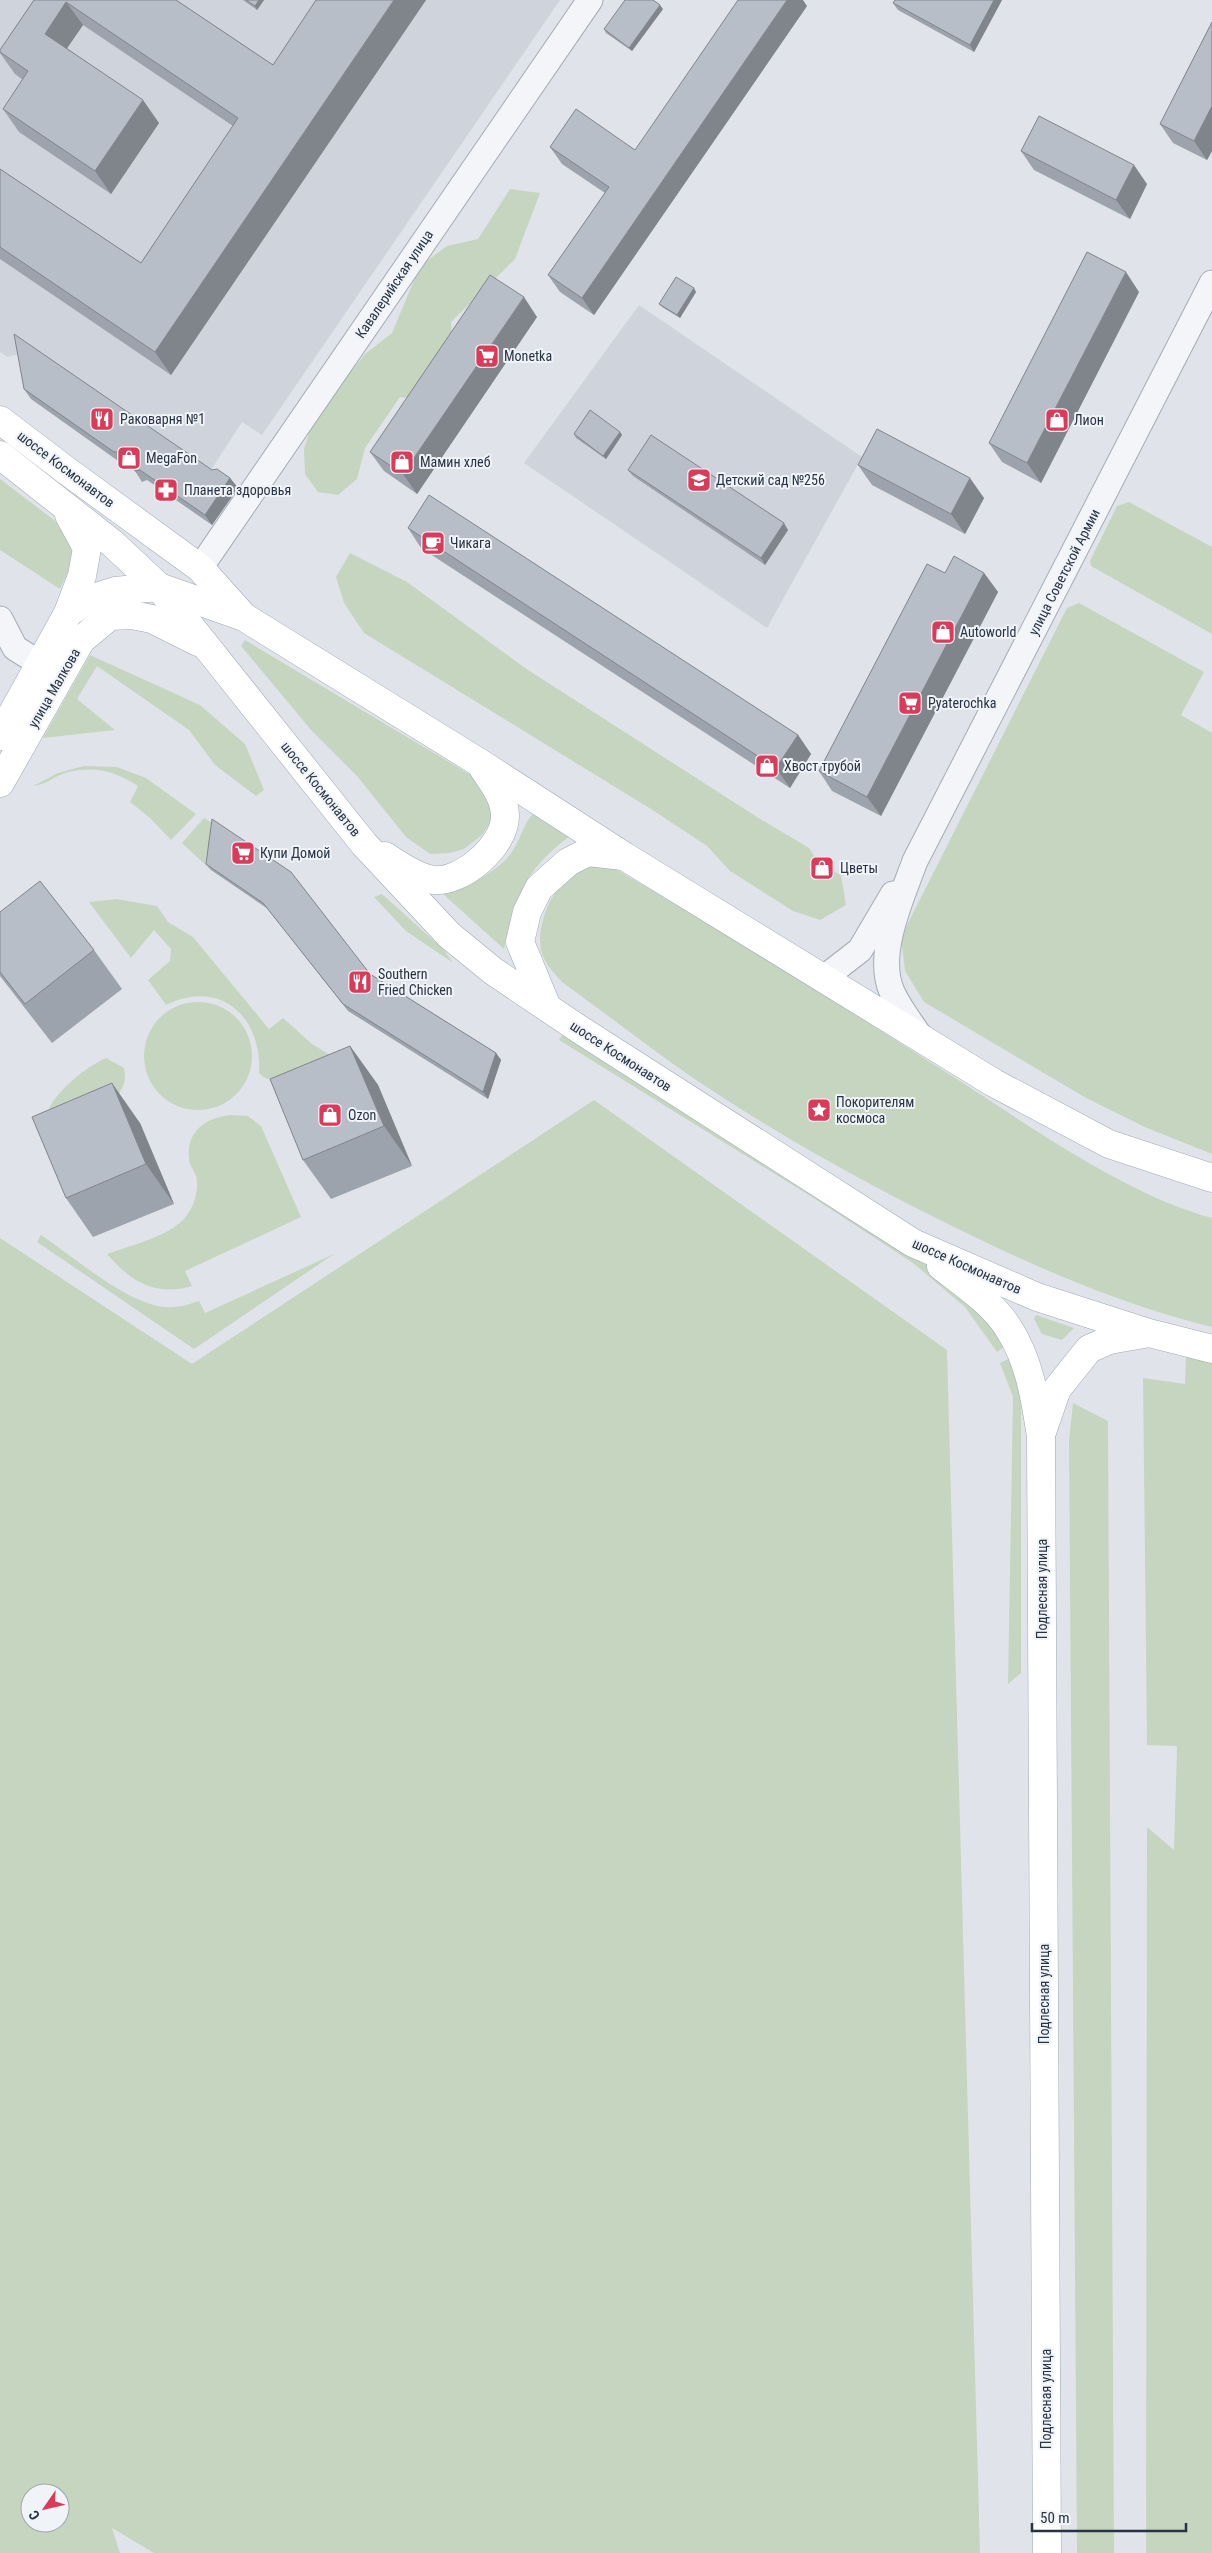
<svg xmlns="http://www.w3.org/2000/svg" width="1212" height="2553" viewBox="0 0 1212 2553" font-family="'Roboto Condensed',sans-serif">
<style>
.built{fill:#ced3dc}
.green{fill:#c6d5c0;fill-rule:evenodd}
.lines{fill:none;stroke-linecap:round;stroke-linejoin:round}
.minor-casing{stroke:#a5abb5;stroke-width:27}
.major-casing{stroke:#9ea9b7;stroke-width:29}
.minor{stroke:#f3f5f8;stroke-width:25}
.major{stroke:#fff;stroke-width:28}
.wall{fill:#9da3ac}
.shaded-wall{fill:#80858c}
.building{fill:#b7bec8;stroke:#80858c}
.labels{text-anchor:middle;stroke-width:4;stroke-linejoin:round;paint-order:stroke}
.street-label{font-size:14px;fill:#273243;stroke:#f0f3f7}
.poi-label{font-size:14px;fill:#273243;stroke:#f0f3f7;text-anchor:start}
</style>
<rect width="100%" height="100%" fill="#e0e4ea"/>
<g class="built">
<polygon points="0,0 560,0 262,435 242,422 209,473 31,351 7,357 0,352"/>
<polygon points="639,305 862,457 767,628 524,463"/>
</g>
<g class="green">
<polygon points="510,189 540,193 515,259 451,322 453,344 416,399 400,397 365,448 357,479 338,495 318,492 305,474 304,449 310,430 333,394 365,354 392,333 420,266 447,246 478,239"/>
<polygon points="0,479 71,533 78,550 60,589 0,550"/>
<polygon points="1129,502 1212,547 1212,634 1091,566 1090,561 1117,506"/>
<polygon points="350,553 407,582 525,668 757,817 809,848 819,863 841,875 846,905 820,920 793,911 730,871 707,846 651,809 364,633 344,603 336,577"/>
<polygon points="1079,603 1204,672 1181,715 1212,733 1212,1154 1147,1128 1086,1098 924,1002 905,971 901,937 1067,608"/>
<polygon points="245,640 489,786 493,818 482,835 464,849 450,853 430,854 406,837 357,776 311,730 241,646"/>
<polygon points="90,655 200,705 245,744 264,790 256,796 215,765 189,730 97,666 77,699 115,730 43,738"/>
<path d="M84,766L117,767L146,778L196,814L171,840L150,818L130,802L138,786C115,771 93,765 65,773C53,777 46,785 33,786L58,773Z"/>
<path d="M540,809L570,836C525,870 516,895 504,949L443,894C464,890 502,869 513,850C522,837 525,816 540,809Z"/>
<polygon points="204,818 217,826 211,870 182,843"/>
<path d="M602,861C716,927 829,997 941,1069C1022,1120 1120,1193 1212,1218V1327C1118,1304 1028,1264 942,1221C858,1179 777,1134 699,1082C652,1050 608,1015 562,982C553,972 544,963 541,950C536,924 552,888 573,874C581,868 593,865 602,861Z"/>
<polygon points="382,894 444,950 453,963 406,931 374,897"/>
<path d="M116,899L157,906L168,922L193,937L269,1029L283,1018L312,1044L350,1067L293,1088L263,1077L259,1073C262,1017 221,978 166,1005L148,980L170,961L171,949L154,930L131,958L89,902Z"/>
<circle cx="198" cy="1056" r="54"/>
<polygon points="563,1034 929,1263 1010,1343 997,1352 965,1307 913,1263 812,1197 559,1040"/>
<path d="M106,1058L124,1068C126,1079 125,1086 117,1096L52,1116L49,1108C60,1088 86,1067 106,1058Z"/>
<path d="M594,1100L947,1350L980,2553H154L112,2528L120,2553H0V1238L192,1364ZM30,2493H60V2523H30Z"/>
<path d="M231,1115L248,1116L261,1126L301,1217L185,1271L192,1286C155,1297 130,1281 107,1254C129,1246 169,1236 184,1219C193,1209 200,1190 196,1176C194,1170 189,1165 189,1158C186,1131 207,1117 231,1115Z"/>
<path d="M41,1235C73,1256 127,1304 165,1307C177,1308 187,1305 199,1301L205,1313L334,1254L194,1349L37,1242Z"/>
<polygon points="1036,1315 1074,1328 1062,1340 1042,1334 1034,1319"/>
<polygon points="1186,1355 1212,1361 1212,2553 1146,2553 1147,1827 1174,1850 1177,1746 1147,1745 1143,1378 1185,1384"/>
<polygon points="1014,1356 1019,1369 1021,1409 1021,1673 1008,1684 1013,1397 1000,1363"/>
<polygon points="1073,1403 1108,1421 1114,2553 1077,2553 1069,1441"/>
</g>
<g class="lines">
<g class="minor-casing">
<g id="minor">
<polyline points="200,568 590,0"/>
<polyline points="0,619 15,648 39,663"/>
<polyline points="824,978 860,950 893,894"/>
<path d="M921,1038C912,1024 899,1008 892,992C875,954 902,897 915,861L1212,283"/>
</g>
</g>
<g class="major-casing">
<g id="major">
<polyline points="0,420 67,471 200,568 243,616"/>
<polyline points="0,455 112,543 159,587 364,844 449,935 493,971 579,1029 913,1243 1037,1297 1149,1333 1212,1349"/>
<polyline points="68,613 90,599 115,591 159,587 244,617 480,763 624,856 994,1083 1109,1144 1212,1178"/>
<polyline points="0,736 68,613 82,576 87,548 69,515"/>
<polyline points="0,783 81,640 110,616 132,615 152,619 198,642"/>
<path d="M385,856C399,865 416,877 433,880C462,883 505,846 505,816C505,798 493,783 483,768"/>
<polyline points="547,1007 520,942 527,912 539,888 568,862 588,852 623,856"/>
<path d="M941,1266C964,1284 994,1304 1009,1329C1030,1362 1035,1399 1041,1436L1047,2553"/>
<polyline points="1042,1432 1057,1389 1089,1349 1109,1340 1144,1334"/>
</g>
</g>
<use href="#minor" class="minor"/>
<use href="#major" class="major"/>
</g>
<g class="wall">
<polygon points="34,0 176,0 273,65 316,0 426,0 171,375 0,259 0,169 141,263 233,126 83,25 67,48 159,123 111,194 19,132 3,109 23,80 15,74 0,53 0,50"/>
<polygon points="243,0 264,0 257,10"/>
<polygon points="895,0 1002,0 974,52 898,10 893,3"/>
<polygon points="807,6 594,315 560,292 548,275 605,193 562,164 550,147 635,150"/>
<polygon points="663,9 632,51 606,33 604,29"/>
<polygon points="1212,22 1212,151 1207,160 1173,143 1160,124"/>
<polygon points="1021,151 1147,184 1130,219 1034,170"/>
<polygon points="696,292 680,318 662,307 659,304"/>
<polygon points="1139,292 1041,483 1002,462 989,443"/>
<polygon points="537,317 417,494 384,471 370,452"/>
<polygon points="24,389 230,478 238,488 212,525 147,480 142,482 135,471 132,461 121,463 31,399"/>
<polygon points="620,432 622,435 606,459 576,438 574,434"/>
<polygon points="858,465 984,498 965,534 872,485"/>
<polygon points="628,470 788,530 765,565 633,476"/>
<polygon points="408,528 798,735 811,754 790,788 421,548"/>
<polygon points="945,573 984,573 998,592 881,816 832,791 819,771"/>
<polygon points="206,864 370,974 496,1053 501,1060 488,1099 348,1011 268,909 211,870"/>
<polygon points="0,912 94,950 122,989 52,1043 0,976"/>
<polygon points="350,1046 378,1085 412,1166 331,1199 303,1160"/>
<polygon points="140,1123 174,1204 93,1237 66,1198"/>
</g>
<g class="shaded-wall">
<polygon points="259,0 264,0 257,10 255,6"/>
<polygon points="394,0 426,0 171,375 155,352"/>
<polygon points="787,0 803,0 807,6 594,315 582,298"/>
<polygon points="994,0 1002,0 974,52 970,45"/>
<polygon points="66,2 83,25 61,57 45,34"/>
<polygon points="660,5 663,9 632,51 629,48"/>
<polygon points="143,100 159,123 111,194 95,171"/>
<polygon points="1212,106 1212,151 1207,160 1194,141"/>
<polygon points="1134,165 1147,184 1130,219 1116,200"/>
<polygon points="1126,272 1139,292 1041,483 1027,463"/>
<polygon points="694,288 696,292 680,318 677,315"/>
<polygon points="524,297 537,317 417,494 403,474"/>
<polygon points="620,432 622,435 606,459 603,456"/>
<polygon points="230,478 238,488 212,525 205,515"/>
<polygon points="970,478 984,498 965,534 951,514"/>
<polygon points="784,523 788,530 765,565 761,558"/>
<polygon points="984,573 998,592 881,816 867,797"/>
<polygon points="798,735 811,754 790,788 776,768"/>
<polygon points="350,1046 378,1085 412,1166 384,1126"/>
<polygon points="496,1053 501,1060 488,1099 483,1092"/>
<polygon points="112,1083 140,1123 174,1204 146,1164"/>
</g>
<g class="building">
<polygon points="34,0 176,0 273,65 316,0 394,0 155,352 0,247 0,169 141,263 238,118 66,2 45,34 143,100 95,171 3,109 28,71 0,52 0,50"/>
<polygon points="246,0 259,0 255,6"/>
<polygon points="625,0 653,0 660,5 629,48 604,29"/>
<polygon points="738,0 787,0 582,298 548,275 609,187 550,147 576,109 635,150"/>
<polygon points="895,0 994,0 970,45 893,3"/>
<polygon points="1212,22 1212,106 1194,141 1160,124"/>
<polygon points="1039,116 1134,165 1116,200 1021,151"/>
<polygon points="1087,252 1126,272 1027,463 989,443"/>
<polygon points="490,275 524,297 403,474 370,452"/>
<polygon points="676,277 694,288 677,315 659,304"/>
<polygon points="14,334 212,470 217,469 230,478 205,515 140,470 135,471 129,451 114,452 24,389"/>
<polygon points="590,410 620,432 603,456 574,434"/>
<polygon points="877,429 970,478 951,514 858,465"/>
<polygon points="651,435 784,523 761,558 628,470"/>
<polygon points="429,495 798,735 776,768 408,528"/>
<polygon points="954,556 984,573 867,797 819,771 927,564 945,573"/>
<polygon points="212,819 291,872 370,974 496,1053 483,1092 343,1004 263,903 206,864"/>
<polygon points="40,881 94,950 25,1004 0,972 0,912"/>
<polygon points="350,1046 384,1126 303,1160 270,1079"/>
<polygon points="112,1083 146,1164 66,1198 32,1117"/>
</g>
<defs>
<g id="supermarket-square" transform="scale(1.25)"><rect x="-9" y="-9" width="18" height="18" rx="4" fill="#d93b59" stroke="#f0f3f7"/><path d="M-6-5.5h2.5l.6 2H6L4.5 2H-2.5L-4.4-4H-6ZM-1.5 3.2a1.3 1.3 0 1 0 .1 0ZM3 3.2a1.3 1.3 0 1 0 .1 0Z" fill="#fff"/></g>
<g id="restaurant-square" transform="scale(1.25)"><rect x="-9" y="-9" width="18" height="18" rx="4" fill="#d93b59" stroke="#f0f3f7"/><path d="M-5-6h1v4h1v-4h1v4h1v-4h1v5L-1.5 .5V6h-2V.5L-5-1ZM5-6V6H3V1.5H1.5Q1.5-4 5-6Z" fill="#fff"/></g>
<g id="shop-square" transform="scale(1.25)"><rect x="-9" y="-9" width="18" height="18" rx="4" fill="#d93b59" stroke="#f0f3f7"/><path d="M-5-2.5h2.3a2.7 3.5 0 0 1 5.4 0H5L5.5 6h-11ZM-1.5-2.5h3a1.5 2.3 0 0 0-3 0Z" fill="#fff"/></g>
<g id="school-square" transform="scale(1.25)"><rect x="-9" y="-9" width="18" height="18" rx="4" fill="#d93b59" stroke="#f0f3f7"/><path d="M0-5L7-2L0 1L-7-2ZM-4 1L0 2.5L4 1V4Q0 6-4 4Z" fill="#fff"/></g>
<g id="pharmacy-square" transform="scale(1.25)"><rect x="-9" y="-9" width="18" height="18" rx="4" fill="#d93b59" stroke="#f0f3f7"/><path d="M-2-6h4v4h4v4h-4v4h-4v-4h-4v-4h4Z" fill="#fff"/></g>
<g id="cafe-square" transform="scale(1.25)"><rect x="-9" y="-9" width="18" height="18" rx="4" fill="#d93b59" stroke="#f0f3f7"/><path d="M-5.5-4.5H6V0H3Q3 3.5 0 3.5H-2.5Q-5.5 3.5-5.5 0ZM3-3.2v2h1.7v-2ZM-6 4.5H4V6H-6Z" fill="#fff"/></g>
<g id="sight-square" transform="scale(1.25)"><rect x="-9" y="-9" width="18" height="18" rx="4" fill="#d93b59" stroke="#f0f3f7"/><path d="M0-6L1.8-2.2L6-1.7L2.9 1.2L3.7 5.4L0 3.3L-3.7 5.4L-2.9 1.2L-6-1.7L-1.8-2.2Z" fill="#fff"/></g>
</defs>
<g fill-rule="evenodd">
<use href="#supermarket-square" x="487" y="356"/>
<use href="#restaurant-square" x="102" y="419"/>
<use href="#shop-square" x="1057" y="420"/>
<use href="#shop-square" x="129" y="458"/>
<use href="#shop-square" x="402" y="462"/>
<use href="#school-square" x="699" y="480"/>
<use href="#pharmacy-square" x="166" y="490"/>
<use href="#cafe-square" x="433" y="543"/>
<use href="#shop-square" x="943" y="632"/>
<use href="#supermarket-square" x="910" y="703"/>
<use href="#shop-square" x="767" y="766"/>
<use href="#supermarket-square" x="243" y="853"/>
<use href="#shop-square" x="822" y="868"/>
<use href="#restaurant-square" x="360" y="982"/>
<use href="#sight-square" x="819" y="1110"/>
<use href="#shop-square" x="330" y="1115"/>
</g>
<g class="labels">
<g class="street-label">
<text transform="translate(394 284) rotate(-56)" y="5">Кавалерийская улица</text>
<text transform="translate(66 469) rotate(37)" y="5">шоссе Космонавтов</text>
<text transform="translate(1064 572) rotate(-63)" y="5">улица Советской Армии</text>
<text transform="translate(54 688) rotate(-60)" y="5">улица Малкова</text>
<text transform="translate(321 789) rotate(51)" y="5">шоссе Космонавтов</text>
<text transform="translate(621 1056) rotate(33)" y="5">шоссе Космонавтов</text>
<text transform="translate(967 1266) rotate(24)" y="5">шоссе Космонавтов</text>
<text transform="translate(1042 1589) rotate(-90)" y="5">Подлесная улица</text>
<text transform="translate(1044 1994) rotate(-90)" y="5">Подлесная улица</text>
<text transform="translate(1046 2399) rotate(-90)" y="5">Подлесная улица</text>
</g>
<g class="poi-label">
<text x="504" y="361">Monetka</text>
<text x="120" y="424">Раковарня №1</text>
<text x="1074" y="425">Лион</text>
<text x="146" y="463">MegaFon</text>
<text x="420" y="467">Мамин хлеб</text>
<text x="716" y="485">Детский сад №256</text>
<text x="184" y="495">Планета здоровья</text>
<text x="450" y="548">Чикага</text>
<text x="960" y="637">Autoworld</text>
<text x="928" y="708">Pyaterochka</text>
<text x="784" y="771">Хвост трубой</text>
<text x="260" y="858">Купи Домой</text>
<text x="840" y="873">Цветы</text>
<text x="378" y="979">Southern<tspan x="378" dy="16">Fried Chicken</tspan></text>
<text x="836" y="1107">Покорителям<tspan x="836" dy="16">космоса</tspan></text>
<text x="348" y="1120">Ozon</text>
</g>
</g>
<g transform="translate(45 2508) rotate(236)"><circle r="24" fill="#f0f3f7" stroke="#a0a6af"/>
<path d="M0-4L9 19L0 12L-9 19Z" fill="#d93b59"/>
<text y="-8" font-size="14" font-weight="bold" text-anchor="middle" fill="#273243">С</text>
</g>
<path d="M1032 2523v8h154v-8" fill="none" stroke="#273243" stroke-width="2.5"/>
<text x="1040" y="2523" font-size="15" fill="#273243" stroke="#f0f3f7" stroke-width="4" paint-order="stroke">50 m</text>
</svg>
